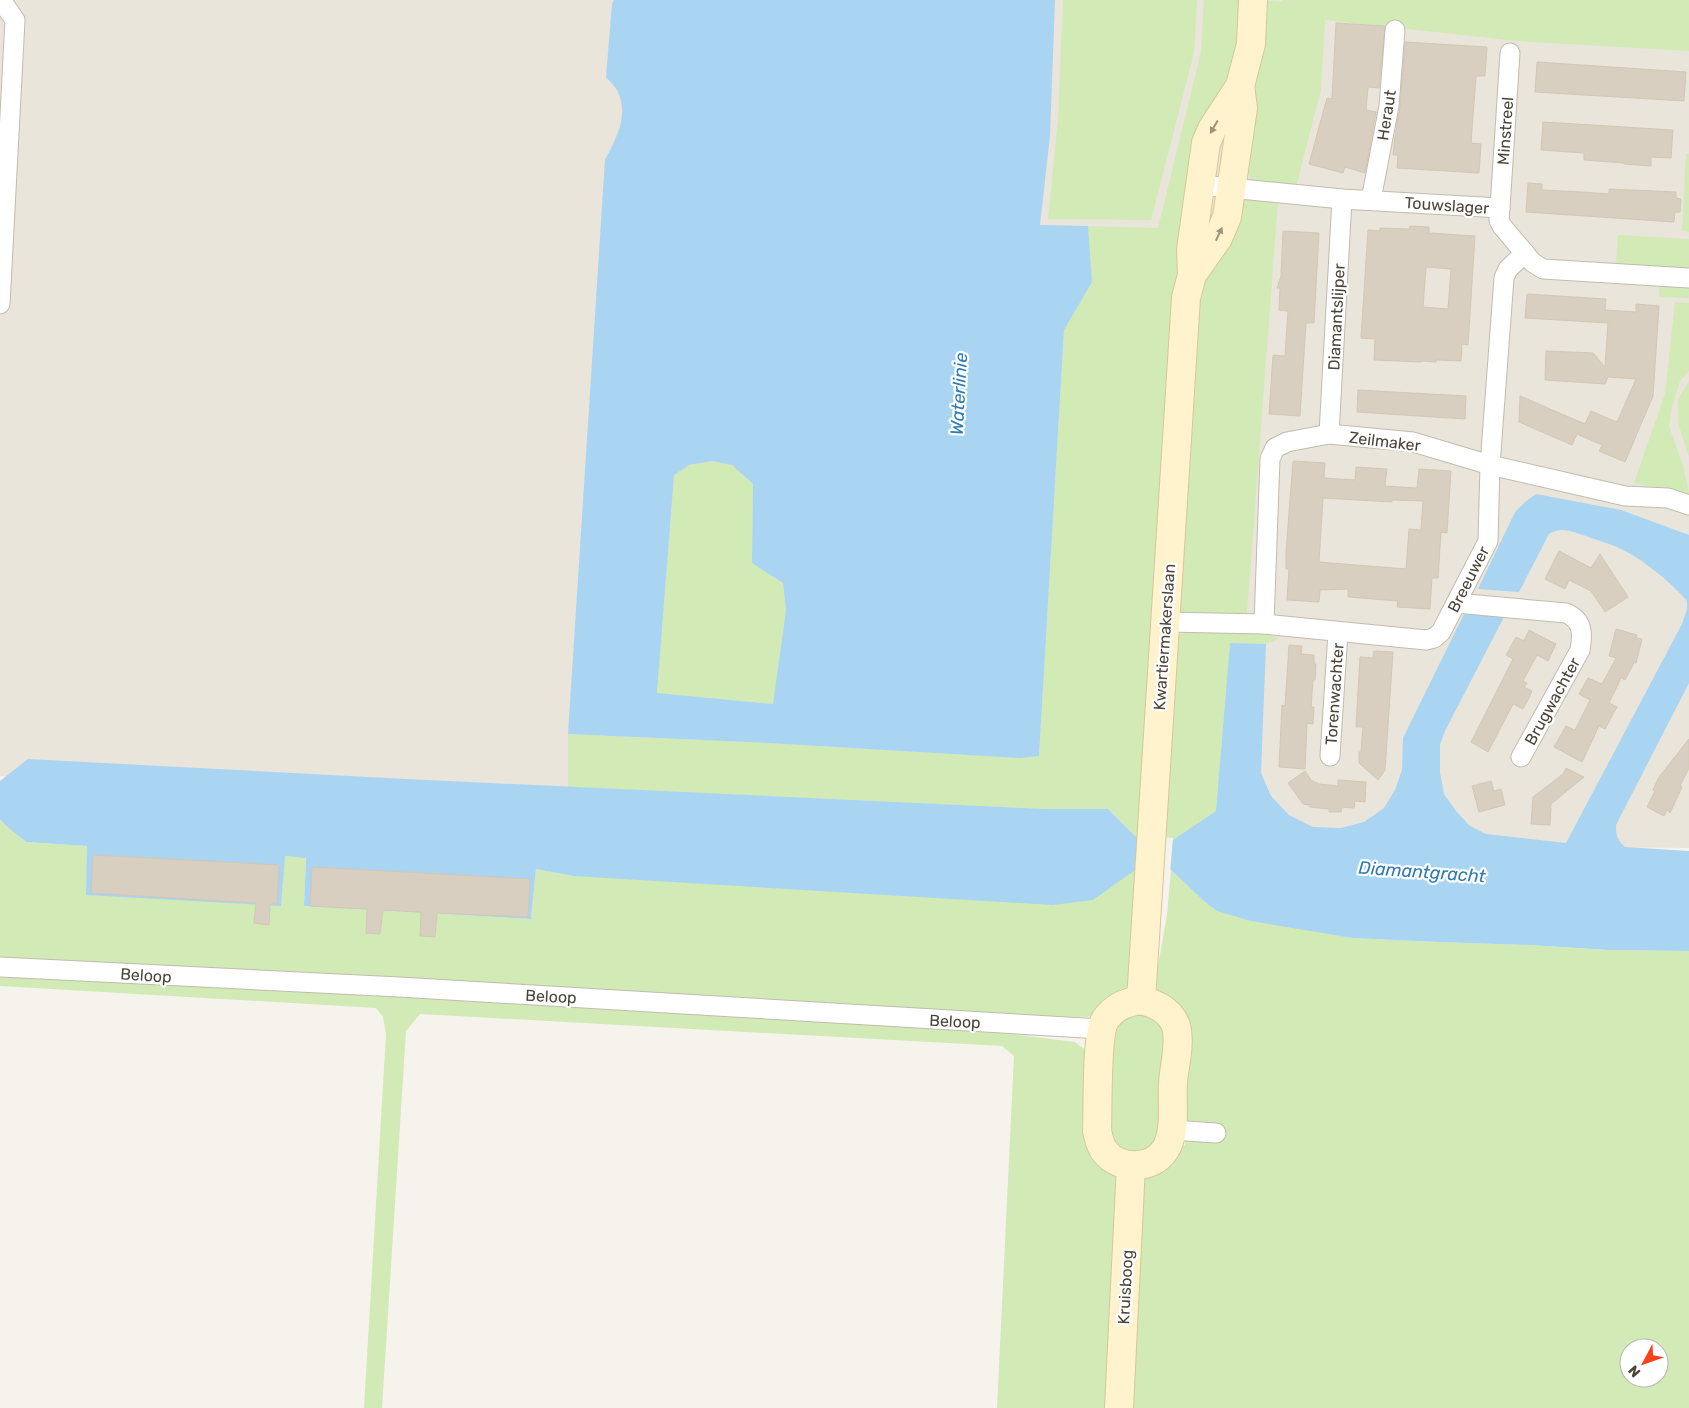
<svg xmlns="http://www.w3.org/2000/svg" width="1689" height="1408" viewBox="0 0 1689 1408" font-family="Rubik,sans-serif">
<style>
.residential{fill:#eae5da}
.green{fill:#d2eab5;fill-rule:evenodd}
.water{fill:#a9d4f2;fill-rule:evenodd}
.pier{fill:#f6f3ec}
.building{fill:#d8cfc1;stroke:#d3c7b4;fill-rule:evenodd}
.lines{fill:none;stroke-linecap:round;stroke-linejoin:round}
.street-casing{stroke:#c2bbae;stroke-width:21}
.secondary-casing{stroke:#d6c79b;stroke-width:30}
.street{stroke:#fff;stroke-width:19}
.secondary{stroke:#fff3cd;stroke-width:28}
.oneway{fill:#9c937c}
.labels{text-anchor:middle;stroke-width:4.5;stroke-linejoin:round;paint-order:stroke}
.street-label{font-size:16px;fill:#4b4439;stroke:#fff}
.water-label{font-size:18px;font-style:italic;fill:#2e7ab2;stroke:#fff}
</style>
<rect width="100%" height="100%" fill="#f6f3ec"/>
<polygon class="residential" points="0,0 1689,0 1689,848 1151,842 0,776"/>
<g class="green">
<polygon points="1063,0 1197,0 1194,53 1151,220 1048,219 1058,120"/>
<polygon points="1204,0 1243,0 1232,87 1202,137 1138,839 1109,809 1045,809 568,787 568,734 769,743 1020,758 1039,756 1064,330 1092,282 1088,226 1158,228 1201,52"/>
<polygon points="1262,0 1282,2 1283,0 1689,0 1689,51 1517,41 1325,20 1321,90 1296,187 1264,184 1252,180 1240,162"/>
<polygon points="1686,153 1689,154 1689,232 1682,231"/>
<polygon points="1247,197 1278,202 1247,613 1177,614 1196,299 1234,208"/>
<polygon points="1618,235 1689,239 1689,270 1616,265"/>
<polygon points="1659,285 1689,286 1689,298 1659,297"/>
<polygon points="1675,302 1689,303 1689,371 1680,381 1672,407 1669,427 1683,465 1689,494 1634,483 1665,394"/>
<polygon points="1689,381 1689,457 1678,423 1678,399"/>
<polygon points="712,461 732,465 753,484 752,563 783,583 786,610 773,704 657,693 674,474 689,465"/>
<polygon points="1198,630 1259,632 1279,638 1266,644 1230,643 1216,811 1174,840 1161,840 1177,637 1184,632"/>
<polygon points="0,819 5,825 26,842 88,846 86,894 281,905 284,856 306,857 304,906 531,919 536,869 573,876 1138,868 1130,981 1128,989 1093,1015 1087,1017 1020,1016 0,959"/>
<path d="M1171,870L1206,903L1217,911L1353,938L1438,942L1529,945L1609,950L1689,951V1408H1124L1142,1181L1145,1175L1179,1147L1185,1145L1187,1115L1183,1108L1155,983L1167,915ZM1629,1348H1659V1378H1629Z"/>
<polygon points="0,971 1005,1031 1019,1035 1075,1042 1087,1051 1117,1184 1110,1408 997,1408 1014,1056 1002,1046 420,1014 406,1031 382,1408 364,1408 386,1034 383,1017 376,1008 0,986"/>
<polygon points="1135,1012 1158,1019 1164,1031 1165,1044 1160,1131 1153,1144 1143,1152 1123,1152 1109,1136 1108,1040 1116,1024"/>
</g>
<g class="water">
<path d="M614,0H1055L1050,136L1040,225L1088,226L1092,282L1064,330L1039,756L1020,758L769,743L568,734L605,160C616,139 629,116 618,92C616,87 610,82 606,77L612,4ZM712,461L732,465L753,484L752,563L783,583L786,610L773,704L657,693L674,475L689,465Z"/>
<path d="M1536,494L1621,510L1689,535V683L1616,825C1616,835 1617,840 1625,847L1689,851V951L1609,950L1529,945L1438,942L1353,938L1251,921L1217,911L1206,903L1171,870L1138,868L1093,900L1053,905L573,876L536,869L531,919L304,906L306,858L285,856L281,906L86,895L87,846L26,842L5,825L0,819V781L28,759L406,779L1045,809H1108L1138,839L1173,840L1216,811L1230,643L1266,644L1261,773L1271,796L1289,815L1313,827L1341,828L1364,822L1384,808L1395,790L1402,770L1403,738L1464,614L1504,617L1445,731L1440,745V773L1444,794L1456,811L1470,826L1486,834L1566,843L1682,624L1687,609V601C1669,580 1638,555 1612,545C1603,542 1594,539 1586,536C1572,532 1562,526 1549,534L1519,592L1478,589L1515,512L1525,502Z"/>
</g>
<polygon class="pier" points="1161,837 1173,838 1170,873 1139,871"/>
<g class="building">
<polygon points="1336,23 1385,26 1379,88 1368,87 1366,110 1376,112 1365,173 1345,167 1343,173 1309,164 1327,98 1332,99"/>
<polygon points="1405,42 1487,47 1485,76 1476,76 1471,143 1481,144 1479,173 1397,168 1398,155 1393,155 1395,136 1400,107"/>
<polygon points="1537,62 1686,72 1684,101 1535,92"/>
<polygon points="1543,122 1673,130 1671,158 1651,157 1651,166 1624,164 1624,163 1584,160 1584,153 1541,150"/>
<polygon points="1528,183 1542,184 1542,190 1582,192 1609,194 1609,189 1676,192 1676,198 1681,199 1680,212 1675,212 1674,222 1526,212"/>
<path d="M1410,226L1429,227V233L1475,236L1468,345L1462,344L1461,361L1436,360V362L1422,361L1421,362L1374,360L1375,339L1361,338L1368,230L1380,231V228L1409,229ZM1426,267L1451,269L1448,309L1423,307Z"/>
<polygon points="1283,231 1319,233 1314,323 1306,323 1300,416 1269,414 1273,355 1285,356 1288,311 1279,310 1280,288 1277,288 1281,276"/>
<polygon points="1527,294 1606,299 1605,310 1636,312 1636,304 1659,306 1653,396 1625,462 1599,451 1602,445 1577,434 1572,445 1519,422 1520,396 1585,424 1591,411 1617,422 1636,379 1608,377 1605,384 1545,380 1546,351 1593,353 1605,367 1608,323 1525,318"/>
<polygon points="1358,390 1466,396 1465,419 1357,412"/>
<path d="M1293,461L1325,463L1324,478L1355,480L1356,467L1387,469L1385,486L1417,488L1419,469L1451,471L1447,533L1441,532L1438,578H1432L1430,609L1397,607L1398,601L1348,597V589L1320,590L1319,602L1287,600L1289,569H1286V552ZM1323,498L1392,502V500L1423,501L1421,530L1409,529L1406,569L1319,562Z"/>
<polygon points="1559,551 1591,568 1600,554 1628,597 1605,612 1591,591 1569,580 1565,589 1545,579"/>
<polygon points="1616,629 1637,635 1636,638 1642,639 1636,663 1634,663 1625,680 1621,678 1609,703 1617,707 1605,729 1599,726 1582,762 1554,747 1566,726 1575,730 1590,700 1579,694 1588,678 1602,684 1616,658 1609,656"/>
<polygon points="1529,630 1556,644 1548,661 1537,655 1523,681 1527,683 1524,687 1532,691 1529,698 1523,709 1513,704 1488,752 1471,742 1513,659 1506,655 1516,637 1524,641"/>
<polygon points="1289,645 1302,646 1301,654 1314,655 1314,664 1316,664 1315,680 1313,680 1311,707 1314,707 1313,724 1307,723 1305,769 1279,767 1282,705 1285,706"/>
<polygon points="1374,651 1393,652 1385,770 1378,780 1359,763 1359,752 1361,752 1363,727 1356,727 1360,657 1373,658"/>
<polygon points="1689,739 1689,768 1680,786 1682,787 1670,813 1667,810 1664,816 1647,807 1655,791 1653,790 1659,777"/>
<polygon points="1566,768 1584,777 1551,804 1550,825 1531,824 1533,797 1563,774"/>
<polygon points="1305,771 1311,780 1319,784 1338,786 1338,780 1366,782 1365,802 1355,801 1354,808 1342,807 1341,812 1329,812 1329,809 1310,807 1310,805 1303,804 1288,783"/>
<polygon points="1491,781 1494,791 1501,789 1505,805 1479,812 1472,786"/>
<polygon points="93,855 279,865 277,904 270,904 269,925 254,923 256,903 91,893"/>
<polygon points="312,867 530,879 528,917 437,913 435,937 420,936 421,912 383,910 380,934 366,933 367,909 310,906"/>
</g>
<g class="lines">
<g class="street-casing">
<g id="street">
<polyline points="1200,185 1342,199 1500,208 1499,220 1502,226 1532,262 1543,269 1689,278"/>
<polyline points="1371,200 1389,106 1395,30"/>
<polyline points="1500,208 1510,53"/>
<polyline points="0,304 15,20 1,0"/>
<polyline points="1329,434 1342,199"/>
<path d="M1456,603L1566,613C1583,620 1583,634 1580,650L1521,757"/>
<polyline points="1165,622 1264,624 1426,640 1434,638 1441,632 1488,541 1490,465 1504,278 1508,269 1525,253"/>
<polyline points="1264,624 1270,459 1275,448 1287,442 1329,434 1413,442 1490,465 1625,496 1668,498 1689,505"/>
<polyline points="1330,756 1338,632"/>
<polyline points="0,967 399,987 1101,1029"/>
<polyline points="1172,1130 1216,1133"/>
</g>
</g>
<g class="secondary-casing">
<g id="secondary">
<polyline points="1192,275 1218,238 1227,217 1243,108 1240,86"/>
<polyline points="1141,1000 1186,298 1192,275 1191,250 1206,143 1212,129 1240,86 1251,44 1253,0"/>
<path d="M1141,1000C1156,1004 1170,1010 1176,1026C1181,1043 1174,1066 1173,1083C1172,1098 1174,1114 1172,1129C1171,1136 1169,1144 1165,1150C1152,1170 1120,1170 1105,1152C1100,1146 1099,1139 1097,1131C1098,1109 1096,1036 1105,1020C1114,1007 1126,1002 1141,1000Z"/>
<polyline points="1119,1408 1131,1165"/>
</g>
</g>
<use href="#street" class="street"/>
<use href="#secondary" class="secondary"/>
</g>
<defs><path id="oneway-solid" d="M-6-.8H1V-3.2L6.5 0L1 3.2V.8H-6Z" transform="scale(1.25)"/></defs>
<g class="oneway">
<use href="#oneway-solid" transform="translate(1214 127) rotate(120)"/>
<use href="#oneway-solid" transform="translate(1219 234) rotate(-65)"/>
</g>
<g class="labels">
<g class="street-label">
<text transform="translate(1386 115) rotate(-81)" y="6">Heraut</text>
<text transform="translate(1505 131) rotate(-86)" y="6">Minstreel</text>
<text transform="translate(1447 205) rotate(4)" y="6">Touwslager</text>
<text transform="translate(1336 317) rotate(-87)" y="6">Diamantslijper</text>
<text transform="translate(1385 441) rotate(7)" y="6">Zeilmaker</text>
<text transform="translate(1468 579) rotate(-63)" y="6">Breeuwer</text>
<text transform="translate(1164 637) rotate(-86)" y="6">Kwartiermakerslaan</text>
<text transform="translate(1334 694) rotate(-86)" y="6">Torenwachter</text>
<text transform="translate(1552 701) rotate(-61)" y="6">Brugwachter</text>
<text transform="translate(146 975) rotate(4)" y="6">Beloop</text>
<text transform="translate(551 996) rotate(3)" y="6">Beloop</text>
<text transform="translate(955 1021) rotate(3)" y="6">Beloop</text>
<text transform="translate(1125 1287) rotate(-87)" y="6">Kruisboog</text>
</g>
<g class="water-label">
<text transform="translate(959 394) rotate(-87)" y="6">Waterlinie</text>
<text transform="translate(1422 872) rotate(4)" y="6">Diamantgracht</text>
</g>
</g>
<g transform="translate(1644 1363) rotate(229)"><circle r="24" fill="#ffffff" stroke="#b7b4b0"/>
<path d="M0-4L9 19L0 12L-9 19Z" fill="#fc3f1d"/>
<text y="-8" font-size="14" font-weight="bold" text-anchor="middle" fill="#4b4439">N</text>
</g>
</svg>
